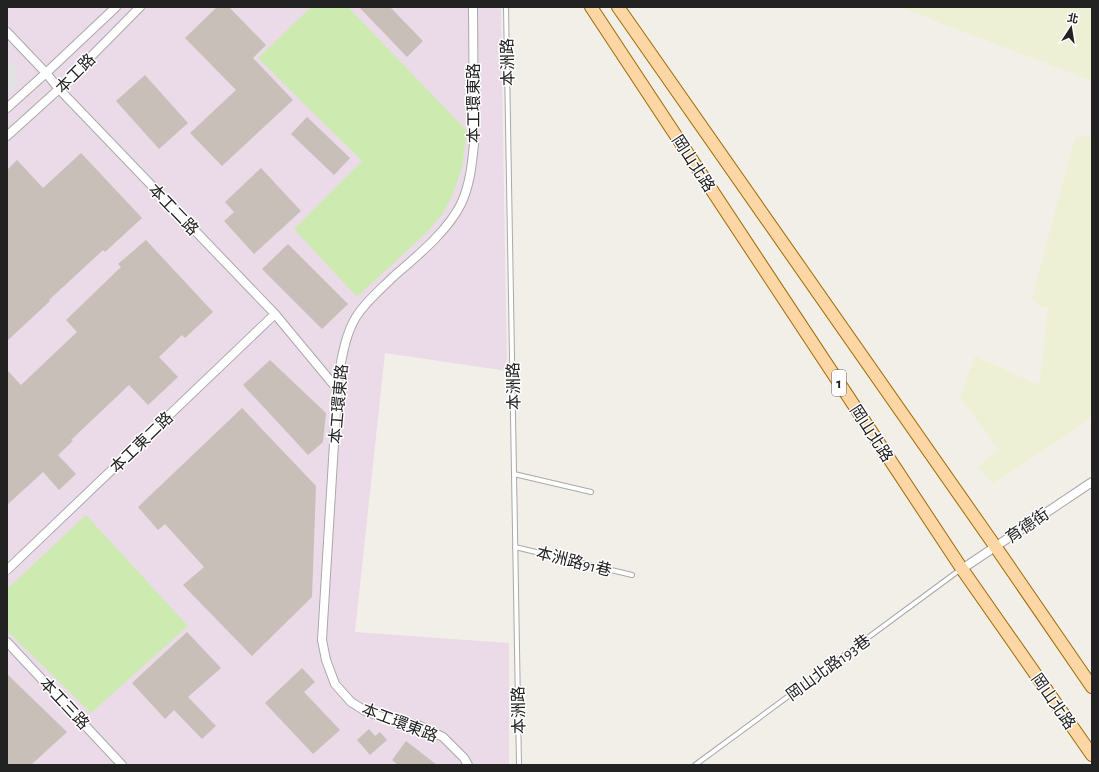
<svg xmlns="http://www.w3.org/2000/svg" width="1099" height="772" viewBox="0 0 1099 772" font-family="'Alegreya Sans','Noto Sans TC',sans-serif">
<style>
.industrial{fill:#ebdbe8}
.farmland{fill:#eef0d5}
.grass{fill:#cdebb0}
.parking{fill:#e2e2e2}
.building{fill:#c7bfb8}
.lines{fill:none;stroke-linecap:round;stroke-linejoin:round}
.service-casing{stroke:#a9a9a9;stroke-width:6}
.minor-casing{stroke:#a9a9a9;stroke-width:10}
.primary-casing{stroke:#a06b00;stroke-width:14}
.service{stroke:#fff;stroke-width:4}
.minor{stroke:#fff;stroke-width:8}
.primary{stroke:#fcd6a4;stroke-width:12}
.labels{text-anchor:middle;stroke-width:3;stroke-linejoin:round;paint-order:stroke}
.shield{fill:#fff;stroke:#646464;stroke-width:1}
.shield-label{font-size:15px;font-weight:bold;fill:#222}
.street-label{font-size:16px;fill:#222;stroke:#fff}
</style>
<rect width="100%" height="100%" fill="#f2efe9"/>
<polygon class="industrial" points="7,7 501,7 507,371 385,353 355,632 509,643 509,765 7,765"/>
<g class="farmland">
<polygon points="899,7 1092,7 1092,81"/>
<polygon points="1085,135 1092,138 1092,407 1090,419 994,483 976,467 999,450 960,397 975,356 1039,385 1048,308 1039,306 1032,297 1075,138"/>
</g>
<g class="grass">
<polygon points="311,7 348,7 467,131 462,168 453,194 442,215 426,233 357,297 294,229 362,161 258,58"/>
<polygon points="86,515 188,626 91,713 7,631 7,589"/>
</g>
<polygon class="parking" points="7,59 15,68 17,75 18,83 14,89 7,97"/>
<g class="building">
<polygon points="217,7 229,7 266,45 253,58 293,100 222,166 190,133 236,90 185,38"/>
<polygon points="359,7 390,7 423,41 407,57"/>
<polygon points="145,75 188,123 159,149 116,101"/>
<polygon points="307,117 350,158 334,175 291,134"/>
<polygon points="81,153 142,218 105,252 103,250 49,300 50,301 7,341 7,170 17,160 43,188"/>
<polygon points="261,168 301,211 254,254 224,221 234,212 225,202"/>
<polygon points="146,240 213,312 185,338 182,335 159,357 178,377 148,405 129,385 71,440 73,441 58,455 76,474 59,490 43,472 7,505 7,370 21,385 77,332 66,320 121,267 118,264"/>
<polygon points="288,244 348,304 322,329 262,269"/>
<polygon points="270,360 326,413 323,442 308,455 243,385"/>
<polygon points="242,408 316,486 312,597 252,656 183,585 204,567 165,524 158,530 138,507"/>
<polygon points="187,632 221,668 188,697 216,726 202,739 174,710 165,719 132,683"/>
<polygon points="302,668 315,682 304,692 340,730 313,754 265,703"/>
<polygon points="7,674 67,732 31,765 7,765"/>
<polygon points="369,729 375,736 380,732 387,740 370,755 357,740"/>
<polygon points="406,741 437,765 398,765 392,760"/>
</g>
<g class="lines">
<g class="service-casing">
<g id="service">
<polyline points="506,7 519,765"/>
<polyline points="514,474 591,492"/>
<polyline points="515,547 632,575"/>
<polyline points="695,765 961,569"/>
</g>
</g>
<g class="minor-casing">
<g id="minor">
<polyline points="7,32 46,73 59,89 275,314 338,390"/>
<polyline points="7,108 46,73 116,7"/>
<polyline points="7,136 59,89 140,7"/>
<polyline points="962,569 1092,482"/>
<polyline points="7,570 275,314"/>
<polyline points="7,642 122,765"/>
<path d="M468,765L464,758L443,737L418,725L392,720L367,712L351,702L335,684L326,660L322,640L338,378C342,358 345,335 356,317C366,301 380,290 393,277C417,256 447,232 461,204C470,185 472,164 474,144L473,7"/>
</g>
</g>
<g class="primary-casing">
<g id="primary">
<polyline points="591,7 962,569 1092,755"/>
<polyline points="618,7 995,546 1092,687"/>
</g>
</g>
<use href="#service" class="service"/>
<use href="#minor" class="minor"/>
<use href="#primary" class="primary"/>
</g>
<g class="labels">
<rect class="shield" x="832" y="370" width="14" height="26" rx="3"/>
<g class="shield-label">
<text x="839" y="388">1</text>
</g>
<g class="street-label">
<text transform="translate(507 62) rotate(-91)" y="6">本洲路</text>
<text transform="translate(75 73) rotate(-45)" y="6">本工路</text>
<text transform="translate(473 103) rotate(-90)" y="6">本工環東路</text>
<text transform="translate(694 163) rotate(57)" y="6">岡山北路</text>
<text transform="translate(174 209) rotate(46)" y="6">本工二路</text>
<text transform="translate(513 386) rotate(-91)" y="6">本洲路</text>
<text transform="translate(338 404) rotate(-85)" y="6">本工環東路</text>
<text transform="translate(872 433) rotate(57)" y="6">岡山北路</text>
<text transform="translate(141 442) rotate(-44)" y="6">本工東二路</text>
<text transform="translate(1027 525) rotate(-34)" y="6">育德街</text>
<text transform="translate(574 561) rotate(14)" y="6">本洲路91巷</text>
<text transform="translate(828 667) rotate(-36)" y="6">岡山北路193巷</text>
<text transform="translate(1054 701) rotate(55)" y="6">岡山北路</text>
<text transform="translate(65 703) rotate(47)" y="6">本工三路</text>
<text transform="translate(518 710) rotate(-91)" y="6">本洲路</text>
<text transform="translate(400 722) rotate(21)" y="6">本工環東路</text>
</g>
</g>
<rect width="1099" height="772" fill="none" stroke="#222222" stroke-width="16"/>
<g transform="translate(1071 28) rotate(12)" stroke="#ffffff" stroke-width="3" paint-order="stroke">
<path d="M0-3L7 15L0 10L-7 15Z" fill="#222222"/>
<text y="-6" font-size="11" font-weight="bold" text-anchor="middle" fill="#222222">北</text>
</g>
</svg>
